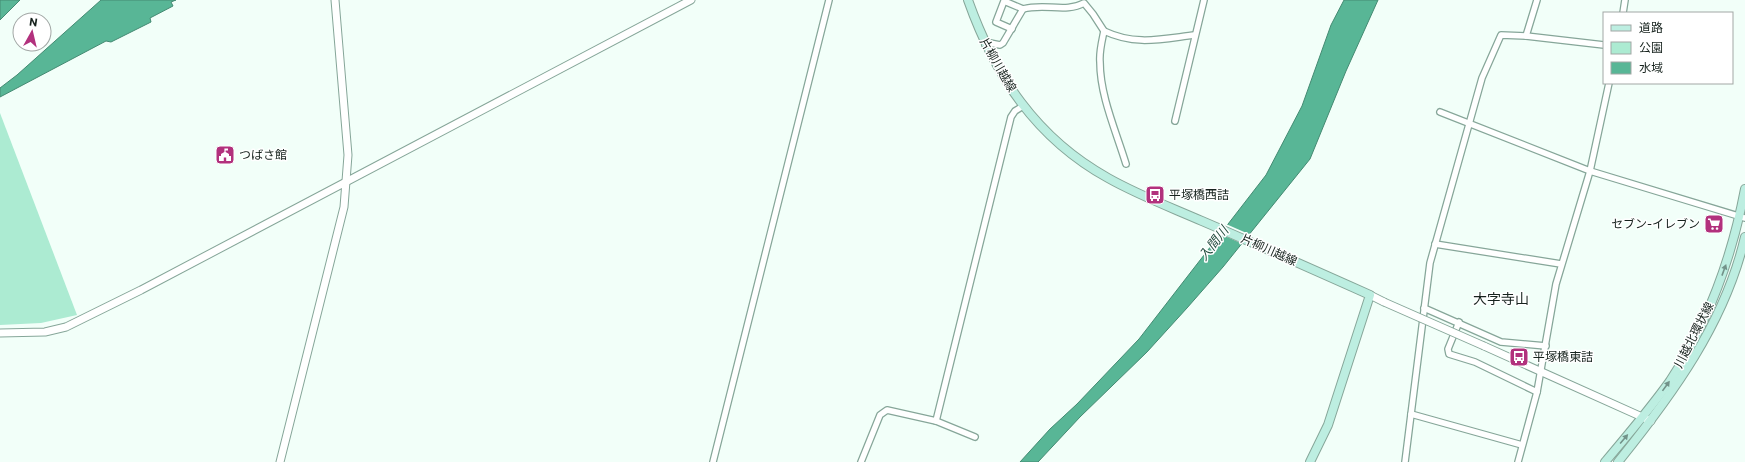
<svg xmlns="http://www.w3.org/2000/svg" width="1745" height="462" viewBox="0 0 1745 462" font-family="Commissioner,'Noto Sans JP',sans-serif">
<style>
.green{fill:#acebd2}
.water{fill:#58b696;stroke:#448a72}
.pier{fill:#f2fff9}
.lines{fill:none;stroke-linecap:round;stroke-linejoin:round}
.minor-casing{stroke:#86a699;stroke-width:8}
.tertiary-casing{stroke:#86a699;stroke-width:9}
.secondary-casing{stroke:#86a699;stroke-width:10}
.minor{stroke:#fff;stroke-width:5.5}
.tertiary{stroke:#fff;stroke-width:7}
.secondary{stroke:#bdeee1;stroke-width:8}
.tertiary-bridge-casing{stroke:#86a699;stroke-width:9;stroke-linecap:butt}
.tertiary-bridge{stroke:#fff;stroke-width:7}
.oneway{fill:#729289}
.labels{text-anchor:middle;stroke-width:3;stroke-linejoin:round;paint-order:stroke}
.street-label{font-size:12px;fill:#16221d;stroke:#fff}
.poi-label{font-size:12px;fill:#16221d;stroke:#fff;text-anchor:start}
.water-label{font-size:13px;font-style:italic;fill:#244d3f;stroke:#fff}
.quarter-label{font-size:14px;fill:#16221d;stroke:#fff}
</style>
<rect width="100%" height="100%" fill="#f2fff9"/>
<polygon class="green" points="0,113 77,315 41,323 0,325"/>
<g class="water">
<polygon points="0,0 20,0 0,20"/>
<polygon points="101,0 176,0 171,2 173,6 150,18 151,22 111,42 106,41 0,97 0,88 17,75"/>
<polygon points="1344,0 1378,0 1346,71 1310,159 1223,267 1187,308 1147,352 1080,417 1038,462 1020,462 1050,429 1077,404 1139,339 1266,175 1302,106 1331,25"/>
</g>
<polygon class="pier" points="1226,224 1251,235 1243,244 1218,233"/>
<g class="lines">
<g class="minor-casing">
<g id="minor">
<polyline points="1623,13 1625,0"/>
<polyline points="1012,29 996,22 1004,1 1023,9"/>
<path d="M1104,31C1136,46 1161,39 1195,35"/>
<polyline points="1526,36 1537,0"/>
<path d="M985,45L990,43L1000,45L1003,43L1023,9C1045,3 1066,13 1084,3L1093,14L1104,31C1102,41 1099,52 1100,62C1100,96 1116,131 1126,164"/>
<polyline points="1440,112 1590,171 1745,218"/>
<polyline points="1175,121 1204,0"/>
<polyline points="1435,244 1561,264"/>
<polyline points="1424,308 1501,342 1546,346"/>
<polyline points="1459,322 1448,349 1449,354 1475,362 1537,392"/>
<polyline points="1411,414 1522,445"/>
<polyline points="936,421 1011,117 1015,111 1023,106"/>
<polyline points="713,462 829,0"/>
<polyline points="861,462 880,415 887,410 936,421 975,437"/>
<polyline points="1405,462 1430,263 1482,78 1501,35 1526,36 1604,45"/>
<polyline points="1518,462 1537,392 1556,284 1590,171 1609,83"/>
</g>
</g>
<g class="tertiary-casing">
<g id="tertiary">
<polyline points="1370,295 1384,302"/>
<polyline points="0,333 45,332 66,327 141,290 691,0"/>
<polyline points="1484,346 1651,421"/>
<polyline points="280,462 344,207 348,155 335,0"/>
</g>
</g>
<g class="secondary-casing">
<g id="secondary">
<path d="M968,0C995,76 1036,138 1108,178C1138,195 1170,207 1202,221C1258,245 1314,270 1370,295L1328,425L1310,462"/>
<path d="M1605,462C1627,436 1650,409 1670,381C1708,323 1732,257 1745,189"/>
<path d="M1618,462C1672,395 1725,323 1745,237"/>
</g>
</g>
<use href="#minor" class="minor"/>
<use href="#tertiary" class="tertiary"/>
<use href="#secondary" class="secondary"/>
<g class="tertiary-bridge-casing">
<polyline id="tertiary-bridge" points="1384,302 1484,346"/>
</g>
<use href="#tertiary-bridge" class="tertiary-bridge"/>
</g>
<defs><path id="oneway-solid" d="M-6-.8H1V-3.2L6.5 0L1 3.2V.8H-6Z"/></defs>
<g class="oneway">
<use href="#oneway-solid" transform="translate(1724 270) rotate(-70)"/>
<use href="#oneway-solid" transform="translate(1666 386) rotate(-54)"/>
<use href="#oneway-solid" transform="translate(1624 439) rotate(-50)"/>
</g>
<defs>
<g id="civic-square" transform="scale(1)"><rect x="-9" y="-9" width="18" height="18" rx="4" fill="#b2317d" stroke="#fff"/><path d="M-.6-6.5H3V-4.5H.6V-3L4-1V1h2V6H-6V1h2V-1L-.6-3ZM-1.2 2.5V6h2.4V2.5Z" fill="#fff"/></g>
<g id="bus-square" transform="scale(1)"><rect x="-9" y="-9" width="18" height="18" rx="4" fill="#b2317d" stroke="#fff"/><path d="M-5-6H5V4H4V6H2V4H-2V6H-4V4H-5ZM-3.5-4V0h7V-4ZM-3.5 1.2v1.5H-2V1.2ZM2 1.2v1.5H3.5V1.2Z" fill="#fff"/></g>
<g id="supermarket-square" transform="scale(1)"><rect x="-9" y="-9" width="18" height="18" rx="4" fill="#b2317d" stroke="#fff"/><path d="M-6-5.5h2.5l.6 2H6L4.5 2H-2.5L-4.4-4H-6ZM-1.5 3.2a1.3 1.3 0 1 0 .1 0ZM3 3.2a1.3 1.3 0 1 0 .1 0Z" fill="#fff"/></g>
</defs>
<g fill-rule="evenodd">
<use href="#civic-square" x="225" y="155"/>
<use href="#bus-square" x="1155" y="195"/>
<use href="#supermarket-square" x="1714" y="224"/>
<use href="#bus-square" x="1519" y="357"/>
</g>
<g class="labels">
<g class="street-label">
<text transform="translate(998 65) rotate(60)" y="4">片柳川越線</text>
<text transform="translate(1269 250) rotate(24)" y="4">片柳川越線</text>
<text transform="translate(1694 335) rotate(-63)" y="4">川越北環状線</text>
</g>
<g class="poi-label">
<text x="239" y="159">つばさ館</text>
<text x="1169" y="199">平塚橋西詰</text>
<text x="1700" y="228" text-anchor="end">セブン-イレブン</text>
<text x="1533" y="361">平塚橋東詰</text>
</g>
<g class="water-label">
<text transform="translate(1213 243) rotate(-52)" y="5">入間川</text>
</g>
<g class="quarter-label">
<text x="1501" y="304">大字寺山</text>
</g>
</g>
<rect x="1603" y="12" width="130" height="72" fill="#ffffff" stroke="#a2a7a5"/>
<rect x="1611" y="25" width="20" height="6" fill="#bdeee1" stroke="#a2a7a5"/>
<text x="1639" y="32" font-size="12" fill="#16221d">道路</text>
<rect x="1611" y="42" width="20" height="12" fill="#acebd2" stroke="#a2a7a5"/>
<text x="1639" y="52" font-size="12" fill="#16221d">公園</text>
<rect x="1611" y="62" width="20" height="12" fill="#58b696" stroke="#a2a7a5"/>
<text x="1639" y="72" font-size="12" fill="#16221d">水域</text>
<g transform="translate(32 32) rotate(8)"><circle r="19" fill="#ffffff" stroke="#a2a7a5"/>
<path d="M0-3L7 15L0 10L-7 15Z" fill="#b2317d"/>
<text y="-6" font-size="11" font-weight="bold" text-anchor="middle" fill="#16221d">N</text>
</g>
</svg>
